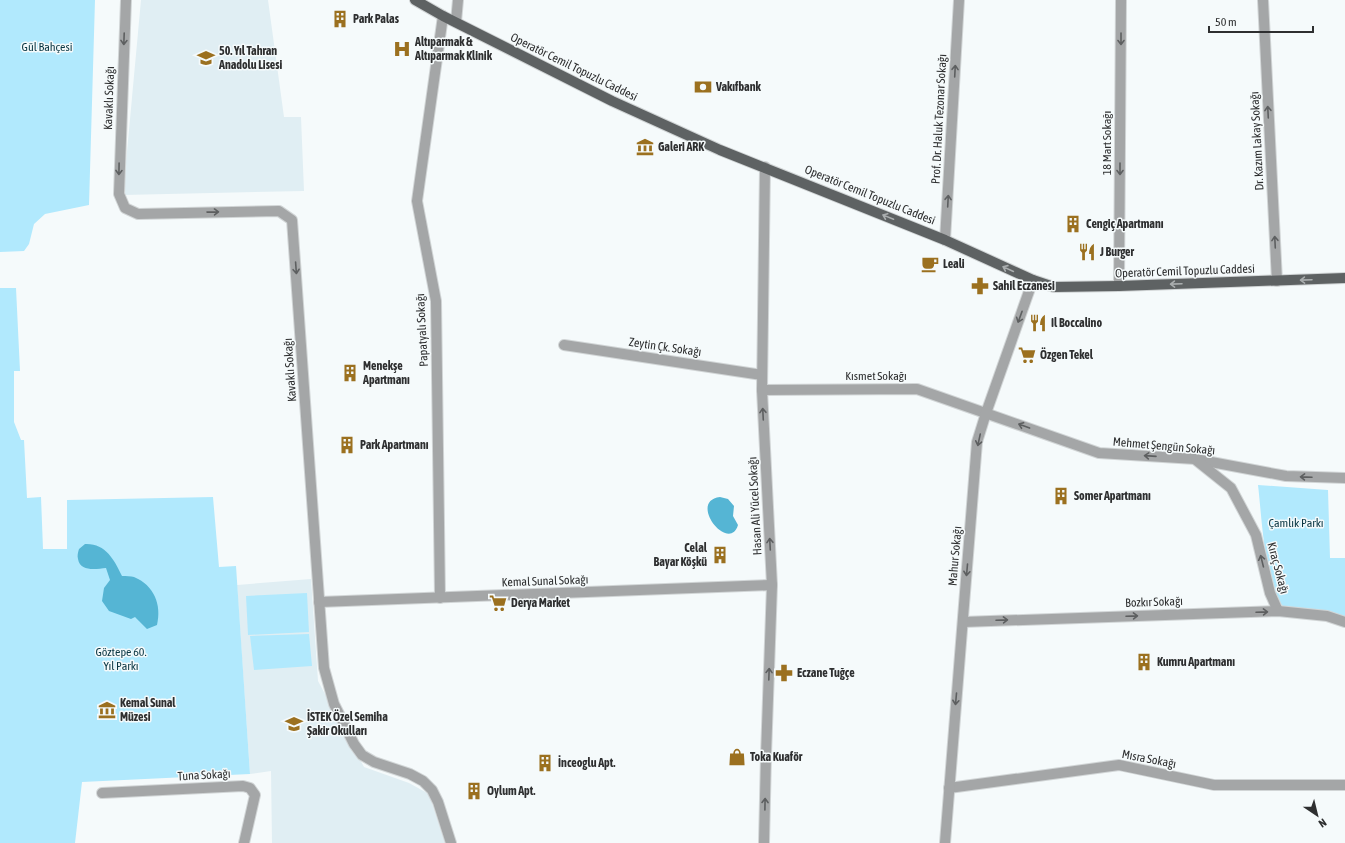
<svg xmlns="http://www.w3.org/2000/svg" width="1345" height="843" viewBox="0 0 1345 843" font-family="'Asap Condensed',sans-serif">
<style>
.built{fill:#e0eef3}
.green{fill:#b1e9fd}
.water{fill:#55b5d4}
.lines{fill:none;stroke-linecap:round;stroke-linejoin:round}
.street-casing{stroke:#d1d5d6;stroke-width:12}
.primary-casing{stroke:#d1d5d6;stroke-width:12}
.street{stroke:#a4a6a7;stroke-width:10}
.primary{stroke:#5e6263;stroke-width:10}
.oneway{stroke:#5d5f60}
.oneway2{stroke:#aaaeaf}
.labels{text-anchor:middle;stroke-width:3;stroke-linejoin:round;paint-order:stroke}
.poi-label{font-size:12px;font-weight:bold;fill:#2e2f30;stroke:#f5fafb;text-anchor:start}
.park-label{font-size:12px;fill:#0a3744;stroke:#f5fafb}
.street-label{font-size:12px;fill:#2e2f30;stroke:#f5fafb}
</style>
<rect width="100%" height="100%" fill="#f5fafb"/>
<g class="built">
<polygon points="141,0 268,0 284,117 301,117 304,191 123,195"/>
<polygon points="311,579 318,681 364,767 409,783 429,794 445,843 272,843 271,771 250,774 237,585"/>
</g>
<g class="green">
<polygon points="0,0 95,0 89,205 45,214 34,224 29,244 24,251 0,252"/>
<polygon points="0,288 16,288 20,371 14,371 14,422 21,440 24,440 27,498 41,497 43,549 67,549 67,500 213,497 219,567 236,566 250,774 82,782 75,843 0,843"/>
<path d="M1258,485L1328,490L1330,558H1345V617L1284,608C1264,583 1262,518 1258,485Z"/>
<polygon points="307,593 309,632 248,635 246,596"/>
<polygon points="309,634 312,666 254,670 250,636"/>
</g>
<g class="water">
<path d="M720,497L728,499L734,506L733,516L738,525C729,554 687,501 720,497Z"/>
<path d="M85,544C105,543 114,559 122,576C126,576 131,576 134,577C154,585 162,605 157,625L147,629L135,617L131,619L109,611L102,601L104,588L110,580L106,568C96,569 80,572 78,559C77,556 78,552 79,549Z"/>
</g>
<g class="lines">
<g class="street-casing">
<g id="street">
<polyline points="126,0 119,194 125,208 138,214 279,211 292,220 324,668 334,704 354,744 362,755 374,762 410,774 423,781 432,790 438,802 451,843"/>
<polyline points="1263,0 1277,281"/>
<polyline points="456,22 458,0"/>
<polyline points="945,240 959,0"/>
<polyline points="1119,286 1121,0"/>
<polyline points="564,345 762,375"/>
<polyline points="762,390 917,389 1099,453 1195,459 1286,476 1345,478"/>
<polyline points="1196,460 1231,488 1256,535 1270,593 1278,611"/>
<polyline points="440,598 436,301 417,201 443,16"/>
<polyline points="319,602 772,585"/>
<polyline points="963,622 1278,611 1327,616 1345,622"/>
<polyline points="949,788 1119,765 1214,785 1345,785"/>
<polyline points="102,793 243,786 250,788 255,795 244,843"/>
<polyline points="764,843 766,755 772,585 762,390 765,167"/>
<polyline points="945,843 977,442 986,413 1033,280"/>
</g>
</g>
<g class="primary-casing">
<polyline id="primary" points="415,0 443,16 612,101 720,150 945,240 1033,280 1054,287 1119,286 1345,278"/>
</g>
<use href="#street" class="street"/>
<use href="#primary" class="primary"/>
</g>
<defs><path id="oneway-shaft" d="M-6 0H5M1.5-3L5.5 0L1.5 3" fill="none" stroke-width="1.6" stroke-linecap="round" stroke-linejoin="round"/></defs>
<g class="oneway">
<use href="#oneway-shaft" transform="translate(124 39) rotate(92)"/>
<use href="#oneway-shaft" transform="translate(1121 39) rotate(90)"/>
<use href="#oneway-shaft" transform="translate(955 71) rotate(-87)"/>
<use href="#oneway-shaft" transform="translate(1268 112) rotate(-93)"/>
<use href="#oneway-shaft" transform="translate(119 169) rotate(91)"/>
<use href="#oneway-shaft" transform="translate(1120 169) rotate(90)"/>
<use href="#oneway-shaft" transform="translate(948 201) rotate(-87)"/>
<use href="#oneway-shaft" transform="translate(213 212) rotate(-1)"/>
<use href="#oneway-shaft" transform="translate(1275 242) rotate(-93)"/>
<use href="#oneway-shaft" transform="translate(296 268) rotate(86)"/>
<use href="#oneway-shaft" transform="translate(1020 317) rotate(110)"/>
<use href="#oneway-shaft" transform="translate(763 414) rotate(-93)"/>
<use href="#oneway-shaft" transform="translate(1024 426) rotate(-160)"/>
<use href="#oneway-shaft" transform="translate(979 440) rotate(102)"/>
<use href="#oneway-shaft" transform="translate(1150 456) rotate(-176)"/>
<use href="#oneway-shaft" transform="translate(1306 477) rotate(-178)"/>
<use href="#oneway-shaft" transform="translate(770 544) rotate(-93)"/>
<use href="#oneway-shaft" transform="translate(1262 561) rotate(-104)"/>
<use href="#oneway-shaft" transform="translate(967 570) rotate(95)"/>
<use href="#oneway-shaft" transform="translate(1262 612) rotate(-2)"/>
<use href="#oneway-shaft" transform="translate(1132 616) rotate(-2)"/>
<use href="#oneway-shaft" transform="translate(1002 620) rotate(-2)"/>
<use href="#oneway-shaft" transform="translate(769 674) rotate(-88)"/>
<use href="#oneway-shaft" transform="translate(956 699) rotate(95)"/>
<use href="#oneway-shaft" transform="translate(765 804) rotate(-89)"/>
</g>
<g class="oneway2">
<use href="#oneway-shaft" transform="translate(888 217) rotate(-158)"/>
<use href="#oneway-shaft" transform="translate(1008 269) rotate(-155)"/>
<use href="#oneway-shaft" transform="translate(1306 280) rotate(178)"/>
<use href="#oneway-shaft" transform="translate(1176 284) rotate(178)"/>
</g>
<defs>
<g id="building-bare" transform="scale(1.38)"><path d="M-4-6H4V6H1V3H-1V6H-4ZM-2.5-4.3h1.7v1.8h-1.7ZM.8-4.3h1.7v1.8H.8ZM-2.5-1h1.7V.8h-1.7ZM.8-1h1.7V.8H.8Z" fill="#9b701f" stroke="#f5fafb" stroke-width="2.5" paint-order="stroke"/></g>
<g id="hospital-bare" transform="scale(1.38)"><path d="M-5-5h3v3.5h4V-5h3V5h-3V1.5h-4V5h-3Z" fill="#9b701f" stroke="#f5fafb" stroke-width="2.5" paint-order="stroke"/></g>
<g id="school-bare" transform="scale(1.38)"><path d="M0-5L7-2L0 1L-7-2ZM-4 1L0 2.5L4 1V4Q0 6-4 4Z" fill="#9b701f" stroke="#f5fafb" stroke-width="2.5" paint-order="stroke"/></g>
<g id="bank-bare" transform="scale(1.38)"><path d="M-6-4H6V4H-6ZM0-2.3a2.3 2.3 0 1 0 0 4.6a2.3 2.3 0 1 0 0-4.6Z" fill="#9b701f" stroke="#f5fafb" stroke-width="2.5" paint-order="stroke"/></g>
<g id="museum-bare" transform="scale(1.38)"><path d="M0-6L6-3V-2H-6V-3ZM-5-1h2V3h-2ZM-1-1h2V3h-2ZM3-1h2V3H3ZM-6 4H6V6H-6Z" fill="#9b701f" stroke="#f5fafb" stroke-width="2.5" paint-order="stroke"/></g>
<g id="restaurant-bare" transform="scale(1.38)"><path d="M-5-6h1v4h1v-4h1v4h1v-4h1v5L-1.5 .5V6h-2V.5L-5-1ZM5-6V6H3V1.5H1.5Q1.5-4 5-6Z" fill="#9b701f" stroke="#f5fafb" stroke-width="2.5" paint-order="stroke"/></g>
<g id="cafe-bare" transform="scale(1.38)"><path d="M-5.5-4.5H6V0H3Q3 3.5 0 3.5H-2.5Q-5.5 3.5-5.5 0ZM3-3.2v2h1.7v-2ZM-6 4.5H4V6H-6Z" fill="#9b701f" stroke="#f5fafb" stroke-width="2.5" paint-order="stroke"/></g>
<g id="pharmacy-bare" transform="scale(1.38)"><path d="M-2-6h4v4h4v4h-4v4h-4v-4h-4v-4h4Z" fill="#9b701f" stroke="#f5fafb" stroke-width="2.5" paint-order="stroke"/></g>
<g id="supermarket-bare" transform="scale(1.38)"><path d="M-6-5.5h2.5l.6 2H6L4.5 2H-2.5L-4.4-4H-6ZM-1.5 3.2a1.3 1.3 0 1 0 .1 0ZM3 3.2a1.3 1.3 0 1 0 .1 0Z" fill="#9b701f" stroke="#f5fafb" stroke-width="2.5" paint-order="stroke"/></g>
<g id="shop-bare" transform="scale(1.38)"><path d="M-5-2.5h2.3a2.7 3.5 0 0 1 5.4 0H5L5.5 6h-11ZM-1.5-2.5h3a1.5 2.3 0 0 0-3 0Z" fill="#9b701f" stroke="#f5fafb" stroke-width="2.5" paint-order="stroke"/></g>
</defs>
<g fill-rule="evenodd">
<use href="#building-bare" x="340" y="19"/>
<use href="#hospital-bare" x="402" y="49"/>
<use href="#school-bare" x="206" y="58"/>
<use href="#bank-bare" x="703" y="87"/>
<use href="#museum-bare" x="645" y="147"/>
<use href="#building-bare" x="1073" y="224"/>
<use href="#restaurant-bare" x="1087" y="252"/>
<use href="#cafe-bare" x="930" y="264"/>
<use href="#pharmacy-bare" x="980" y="286"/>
<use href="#restaurant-bare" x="1038" y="323"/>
<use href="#supermarket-bare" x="1027" y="355"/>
<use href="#building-bare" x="350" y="373"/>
<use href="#building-bare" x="347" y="445"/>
<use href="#building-bare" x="1061" y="496"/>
<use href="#building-bare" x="720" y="555"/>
<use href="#supermarket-bare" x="498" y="603"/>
<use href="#building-bare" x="1144" y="662"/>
<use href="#pharmacy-bare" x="784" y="673"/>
<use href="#museum-bare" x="107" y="710"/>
<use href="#school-bare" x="294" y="724"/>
<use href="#shop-bare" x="737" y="757"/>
<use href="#building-bare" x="545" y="763"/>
<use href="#building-bare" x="474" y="791"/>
</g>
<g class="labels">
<g class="poi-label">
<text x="353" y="23">Park Palas</text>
<text x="415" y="46">Altıparmak &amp;<tspan x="415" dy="14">Altıparmak Klinik</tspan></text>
<text x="219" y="55">50. Yıl Tahran<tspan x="219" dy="14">Anadolu Lisesi</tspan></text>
<text x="716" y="91">Vakıfbank</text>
<text x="658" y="151">Galeri ARK</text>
<text x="1086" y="228">Cengiç Apartmanı</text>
<text x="1100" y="256">J Burger</text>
<text x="943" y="268">Leali</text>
<text x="993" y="290">Sahil Eczanesi</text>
<text x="1051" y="327">Il Boccalino</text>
<text x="1040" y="359">Özgen Tekel</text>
<text x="363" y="370">Menekşe<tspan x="363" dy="14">Apartmanı</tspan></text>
<text x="360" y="449">Park Apartmanı</text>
<text x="1074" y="500">Somer Apartmanı</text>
<text x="707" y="552" text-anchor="end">Celal<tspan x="707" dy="14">Bayar Köşkü</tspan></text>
<text x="511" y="607">Derya Market</text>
<text x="1157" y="666">Kumru Apartmanı</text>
<text x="797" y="677">Eczane Tuğçe</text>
<text x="120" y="707">Kemal Sunal<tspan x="120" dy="14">Müzesi</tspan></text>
<text x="307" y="721">İSTEK Özel Semiha<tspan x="307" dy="14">Şakir Okulları</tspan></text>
<text x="750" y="761">Toka Kuaför</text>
<text x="558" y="767">İnceoglu Apt.</text>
<text x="487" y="795">Oylum Apt.</text>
</g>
<g class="park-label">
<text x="47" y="51">Gül Bahçesi</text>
<text x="1296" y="527">Çamlık Parkı</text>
<text x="121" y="656">Göztepe 60.<tspan x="121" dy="14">Yıl Parkı</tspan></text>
</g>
<g class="street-label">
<text transform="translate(574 67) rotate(26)" y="4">Operatör Cemil Topuzlu Caddesi</text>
<text transform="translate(109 98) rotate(-88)" y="4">Kavaklı Sokağı</text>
<text transform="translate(939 119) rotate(-87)" y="4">Prof. Dr. Haluk Tezonar Sokağı</text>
<text transform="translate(1257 141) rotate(-93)" y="4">Dr. Kazım Lakay Sokağı</text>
<text transform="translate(1107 143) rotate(-90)" y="4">18 Mart Sokağı</text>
<text transform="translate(870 195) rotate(22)" y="4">Operatör Cemil Topuzlu Caddesi</text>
<text transform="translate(1185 271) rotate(-2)" y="4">Operatör Cemil Topuzlu Caddesi</text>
<text transform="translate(422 330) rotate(-93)" y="4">Papatyalı Sokağı</text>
<text transform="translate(665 347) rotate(8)" y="4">Zeytin Çk. Sokağı</text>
<text transform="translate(290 370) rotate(-94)" y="4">Kavaklı Sokağı</text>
<text x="876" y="380">Kısmet Sokağı</text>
<text transform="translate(1164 446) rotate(5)" y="4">Mehmet Şengün Sokağı</text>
<text transform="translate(755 506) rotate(-93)" y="4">Hasan Ali Yücel Sokağı</text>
<text transform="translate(955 556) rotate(-85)" y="4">Mahur Sokağı</text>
<text transform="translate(1278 568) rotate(75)" y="4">Kıraç Sokağı</text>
<text transform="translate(545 581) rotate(-2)" y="4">Kemal Sunal Sokağı</text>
<text transform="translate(1154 602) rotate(-2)" y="4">Bozkır Sokağı</text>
<text transform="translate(1149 759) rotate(11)" y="4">Mısra Sokağı</text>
<text transform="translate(204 775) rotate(-3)" y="4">Tuna Sokağı</text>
</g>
</g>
<g transform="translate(1317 815) rotate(145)" stroke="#f5fafb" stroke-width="3" paint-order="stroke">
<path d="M0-3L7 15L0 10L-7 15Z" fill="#2e2f30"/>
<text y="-6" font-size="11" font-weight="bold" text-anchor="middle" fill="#2e2f30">N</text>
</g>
<path d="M1209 26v6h104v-6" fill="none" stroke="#2e2f30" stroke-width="2"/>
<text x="1215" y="26" font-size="12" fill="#2e2f30" stroke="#f5fafb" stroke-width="3" paint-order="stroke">50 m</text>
</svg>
